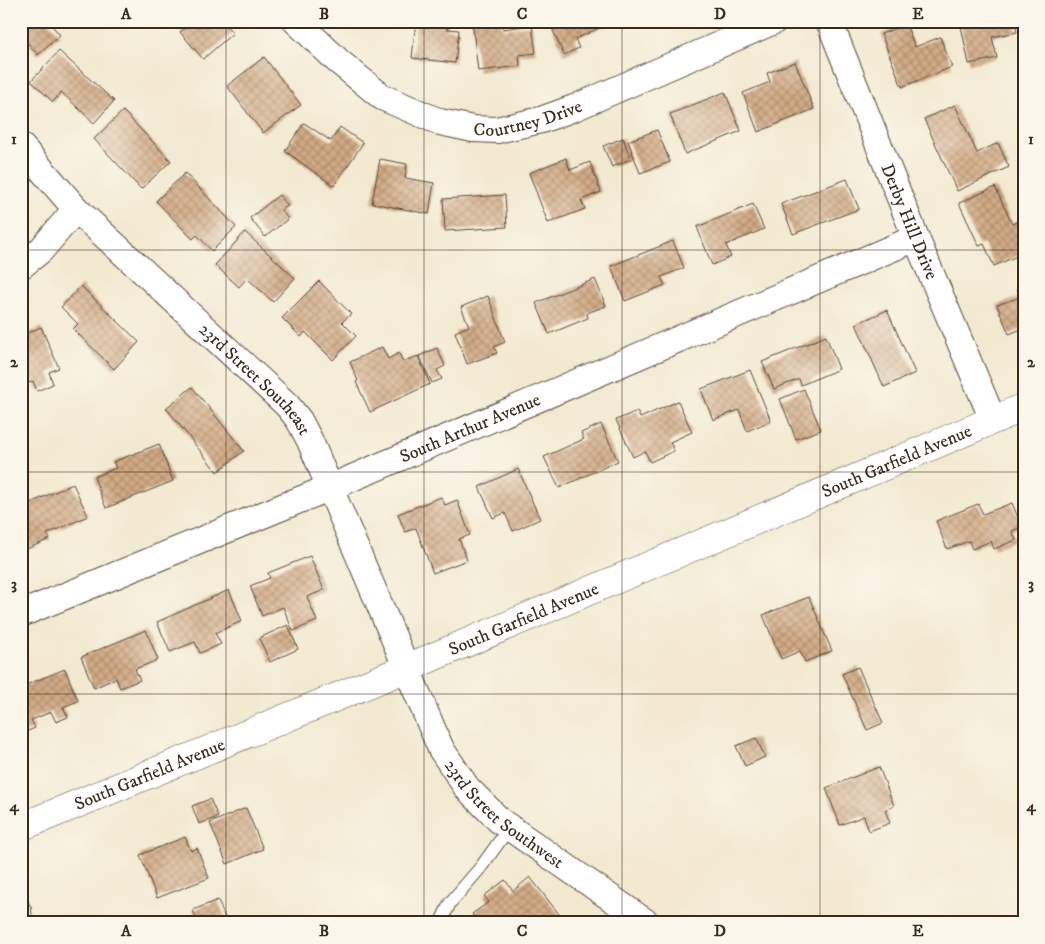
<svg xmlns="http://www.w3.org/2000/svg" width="1045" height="944" viewBox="0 0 1045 944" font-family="'IM FELL DW Pica',serif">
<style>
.building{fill:url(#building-cross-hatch)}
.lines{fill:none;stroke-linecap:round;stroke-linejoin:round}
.service-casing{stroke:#564739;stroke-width:14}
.minor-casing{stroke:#564739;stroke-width:28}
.tertiary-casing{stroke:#564739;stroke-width:29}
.service{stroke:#fff;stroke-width:12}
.minor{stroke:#fff;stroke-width:26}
.tertiary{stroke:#fff;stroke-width:28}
.grid{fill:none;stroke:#3b2a1e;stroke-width:1;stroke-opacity:0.55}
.labels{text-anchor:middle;stroke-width:5;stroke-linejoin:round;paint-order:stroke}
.street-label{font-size:18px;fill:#3b2a1e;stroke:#fbf7ec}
.neatline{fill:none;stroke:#3b2a1e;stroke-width:2}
.grid-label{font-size:16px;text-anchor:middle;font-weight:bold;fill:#3b2a1e}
</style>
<defs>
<pattern id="building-cross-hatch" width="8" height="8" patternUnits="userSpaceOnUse" patternTransform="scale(1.25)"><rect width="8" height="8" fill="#d2aa85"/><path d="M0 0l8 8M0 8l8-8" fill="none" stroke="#ac8b6c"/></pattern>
</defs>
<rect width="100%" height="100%" fill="#fbf7ec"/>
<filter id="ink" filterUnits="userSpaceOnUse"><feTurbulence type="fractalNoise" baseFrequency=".02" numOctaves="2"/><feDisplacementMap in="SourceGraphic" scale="10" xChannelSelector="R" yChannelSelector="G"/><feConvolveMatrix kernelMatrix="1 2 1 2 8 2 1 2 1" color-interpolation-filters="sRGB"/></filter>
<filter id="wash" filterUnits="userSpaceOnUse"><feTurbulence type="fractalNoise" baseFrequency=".0096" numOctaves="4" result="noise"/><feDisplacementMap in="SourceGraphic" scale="20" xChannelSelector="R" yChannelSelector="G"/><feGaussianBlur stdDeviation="1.12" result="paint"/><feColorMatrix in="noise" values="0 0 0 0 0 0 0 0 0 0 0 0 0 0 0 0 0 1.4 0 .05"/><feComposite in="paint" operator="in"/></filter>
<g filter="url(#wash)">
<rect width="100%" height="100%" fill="#f2e9d0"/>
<g id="blocks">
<g class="building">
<polygon points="21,21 48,21 60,35 38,55 26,41 21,44"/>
<polygon points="193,21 222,21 233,33 203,59 180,32"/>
<polygon points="416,21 448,21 447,29 459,30 455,63 412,58"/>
<polygon points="472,21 502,21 503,29 532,25 536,53 519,55 520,66 478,71"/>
<polygon points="549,21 615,21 575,39 579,48 564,55"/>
<polygon points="960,21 1015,21 1017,32 992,37 997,58 969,64"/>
<polygon points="906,24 915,47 940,37 952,67 902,87 881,34"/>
<polygon points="59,51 114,101 94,123 61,92 53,102 31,81"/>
<polygon points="264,57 301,105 263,133 227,86"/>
<polygon points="795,62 814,109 758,132 743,93 770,82 767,73"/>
<polygon points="725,92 741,131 685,154 670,114"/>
<polygon points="955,105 977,153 998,143 1009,167 957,191 924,119"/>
<polygon points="123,111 171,161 141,189 94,139"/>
<polygon points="304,123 331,141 340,127 363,143 334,186 285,151"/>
<polygon points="657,130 670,162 640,173 628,141"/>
<polygon points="623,138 631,159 612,167 603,146"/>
<polygon points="566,158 570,170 590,162 601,192 581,200 585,209 548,223 529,173"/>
<polygon points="380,159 407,164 405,178 434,183 429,214 372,203"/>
<polygon points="185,173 236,227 212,251 197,235 193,239 156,201"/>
<polygon points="847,179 859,209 793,234 781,204"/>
<polygon points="995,187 1012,224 1022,219 1024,222 1024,253 994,266 984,244 979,246 959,203"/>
<polygon points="279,195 288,206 281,210 288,219 265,237 250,218"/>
<polygon points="505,195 507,227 445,231 443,199"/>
<polygon points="753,204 764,229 726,245 731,257 712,265 697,227"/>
<polygon points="245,232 295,278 273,302 247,278 239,287 215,265"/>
<polygon points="673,241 684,268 661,277 665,285 625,301 611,266"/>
<polygon points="595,279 606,306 587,313 588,318 549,334 536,303"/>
<polygon points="319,281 351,314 342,322 356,336 333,360 305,332 301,337 282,318"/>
<polygon points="1024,285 1024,328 1009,334 997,305 1020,297 1017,288"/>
<polygon points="81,286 139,342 114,369 73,329 78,324 61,307"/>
<polygon points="488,296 505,342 494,347 497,353 467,364 455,332 469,326 461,307"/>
<polygon points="887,310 915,373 884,387 856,324"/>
<polygon points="41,327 59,368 49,372 53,384 37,391 33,381 21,386 21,336"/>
<polygon points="826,336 839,369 801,385 799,379 774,389 762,362"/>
<polygon points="382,347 388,359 399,353 403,362 418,356 430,384 370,412 356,382 358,381 350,362"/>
<polygon points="437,348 445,366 437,370 442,379 432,383 419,356"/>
<polygon points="750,370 771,421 747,431 739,410 713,420 701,389"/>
<polygon points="192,387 244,451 217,472 166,408"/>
<polygon points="804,389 821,430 796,439 780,399"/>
<polygon points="678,401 692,432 670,442 674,451 650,462 645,451 633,457 616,420 637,411 640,418"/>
<polygon points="601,424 618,461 559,488 544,457 584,439 581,433"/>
<polygon points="159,444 173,481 106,508 94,477 116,468 113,462"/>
<polygon points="518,469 540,519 513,531 505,513 493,518 479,487"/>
<polygon points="73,484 88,516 47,534 50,539 27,549 21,535 21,507"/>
<polygon points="441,497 445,505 457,500 470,535 459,539 467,560 433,573 416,528 405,532 398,514"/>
<polygon points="1012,503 1022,527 1012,531 1016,540 994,549 991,541 972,549 969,541 947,549 936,521 978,504 983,514"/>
<polygon points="310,556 324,590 307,597 317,621 293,631 283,607 262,616 250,586 270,578 268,573"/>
<polygon points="229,590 242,621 215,633 221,644 200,653 195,642 170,652 157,622"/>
<polygon points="809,597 832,651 805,662 800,651 781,659 763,615"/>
<polygon points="288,625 298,649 270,662 259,638"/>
<polygon points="146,630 158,660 135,669 140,680 120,688 116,678 94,688 81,657"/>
<polygon points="858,667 883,723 867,730 842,674"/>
<polygon points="65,669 78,701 63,707 68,717 56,722 51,712 31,720 35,728 21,734 21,687"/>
<polygon points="756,738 765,757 745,766 736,746"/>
<polygon points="879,767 894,806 885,810 890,823 869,831 864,816 840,825 826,788"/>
<polygon points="210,799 218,817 199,824 192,806"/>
<polygon points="246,808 263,849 227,864 210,823"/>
<polygon points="185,837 191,851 197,848 209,878 157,898 140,855"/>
<polygon points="530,877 566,923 479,923 472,914 489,902 484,896 505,880 513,891"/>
<polygon points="218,900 227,923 198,923 193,910"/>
</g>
</g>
</g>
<g filter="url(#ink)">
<use href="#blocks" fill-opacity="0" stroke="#564739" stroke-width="1"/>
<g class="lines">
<g class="service-casing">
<g id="service">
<polyline points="21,902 25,910 26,923"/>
<polyline points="439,923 442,920 450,903 481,867 509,828"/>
</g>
</g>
<g class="minor-casing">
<g id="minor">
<path id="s1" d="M296,21L338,61L382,97L440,122L473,129L497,130L541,120L574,108L774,21"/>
<path id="s2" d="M829,21L916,238L993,420"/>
<path id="s3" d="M21,146L76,209L287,405L299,420L310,441L441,749L467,788L500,821L647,923"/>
<polyline points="21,266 41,250 76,209"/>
<path id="s4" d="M21,614L331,487L916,238"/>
</g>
</g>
<g class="tertiary-casing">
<g id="tertiary">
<path id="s5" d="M21,827L407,668L1024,407"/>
</g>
</g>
<use href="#service" class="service"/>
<use href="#minor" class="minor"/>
<use href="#tertiary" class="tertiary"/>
</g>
</g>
<path class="grid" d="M226,21V923M424,21V923M622,21V923M820,21V923M21,250H1024M21,472H1024M21,694H1024"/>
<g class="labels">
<g class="street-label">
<text dy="6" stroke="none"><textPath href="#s1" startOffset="268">Courtney Drive</textPath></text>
<text dy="6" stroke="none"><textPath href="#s2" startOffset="216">Derby Hill Drive</textPath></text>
<text dy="6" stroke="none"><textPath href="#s3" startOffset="331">23rd Street Southeast</textPath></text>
<text dy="6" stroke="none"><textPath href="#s4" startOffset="486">South Arthur Avenue</textPath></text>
<text dy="6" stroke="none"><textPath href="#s5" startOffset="949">South Garfield Avenue</textPath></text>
<text dy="6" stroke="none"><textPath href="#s5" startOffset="544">South Garfield Avenue</textPath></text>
<text dy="6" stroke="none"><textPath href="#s5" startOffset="139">South Garfield Avenue</textPath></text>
<text dy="6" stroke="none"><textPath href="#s3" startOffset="841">23rd Street Southwest</textPath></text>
</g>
</g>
<rect width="1045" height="944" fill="none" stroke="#fbf7ec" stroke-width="55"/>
<rect x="28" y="28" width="990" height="888" class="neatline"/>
<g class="grid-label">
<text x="126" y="19">A</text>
<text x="324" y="19">B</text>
<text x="522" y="19">C</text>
<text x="720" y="19">D</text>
<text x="918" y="19">E</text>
<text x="14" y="144">1</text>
<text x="1031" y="144">1</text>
<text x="14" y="367">2</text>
<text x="1031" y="367">2</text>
<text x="14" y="589">3</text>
<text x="1031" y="589">3</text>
<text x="14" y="811">4</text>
<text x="1031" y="811">4</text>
<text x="126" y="936">A</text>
<text x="324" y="936">B</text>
<text x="522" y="936">C</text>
<text x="720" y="936">D</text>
<text x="918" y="936">E</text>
</g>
</svg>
